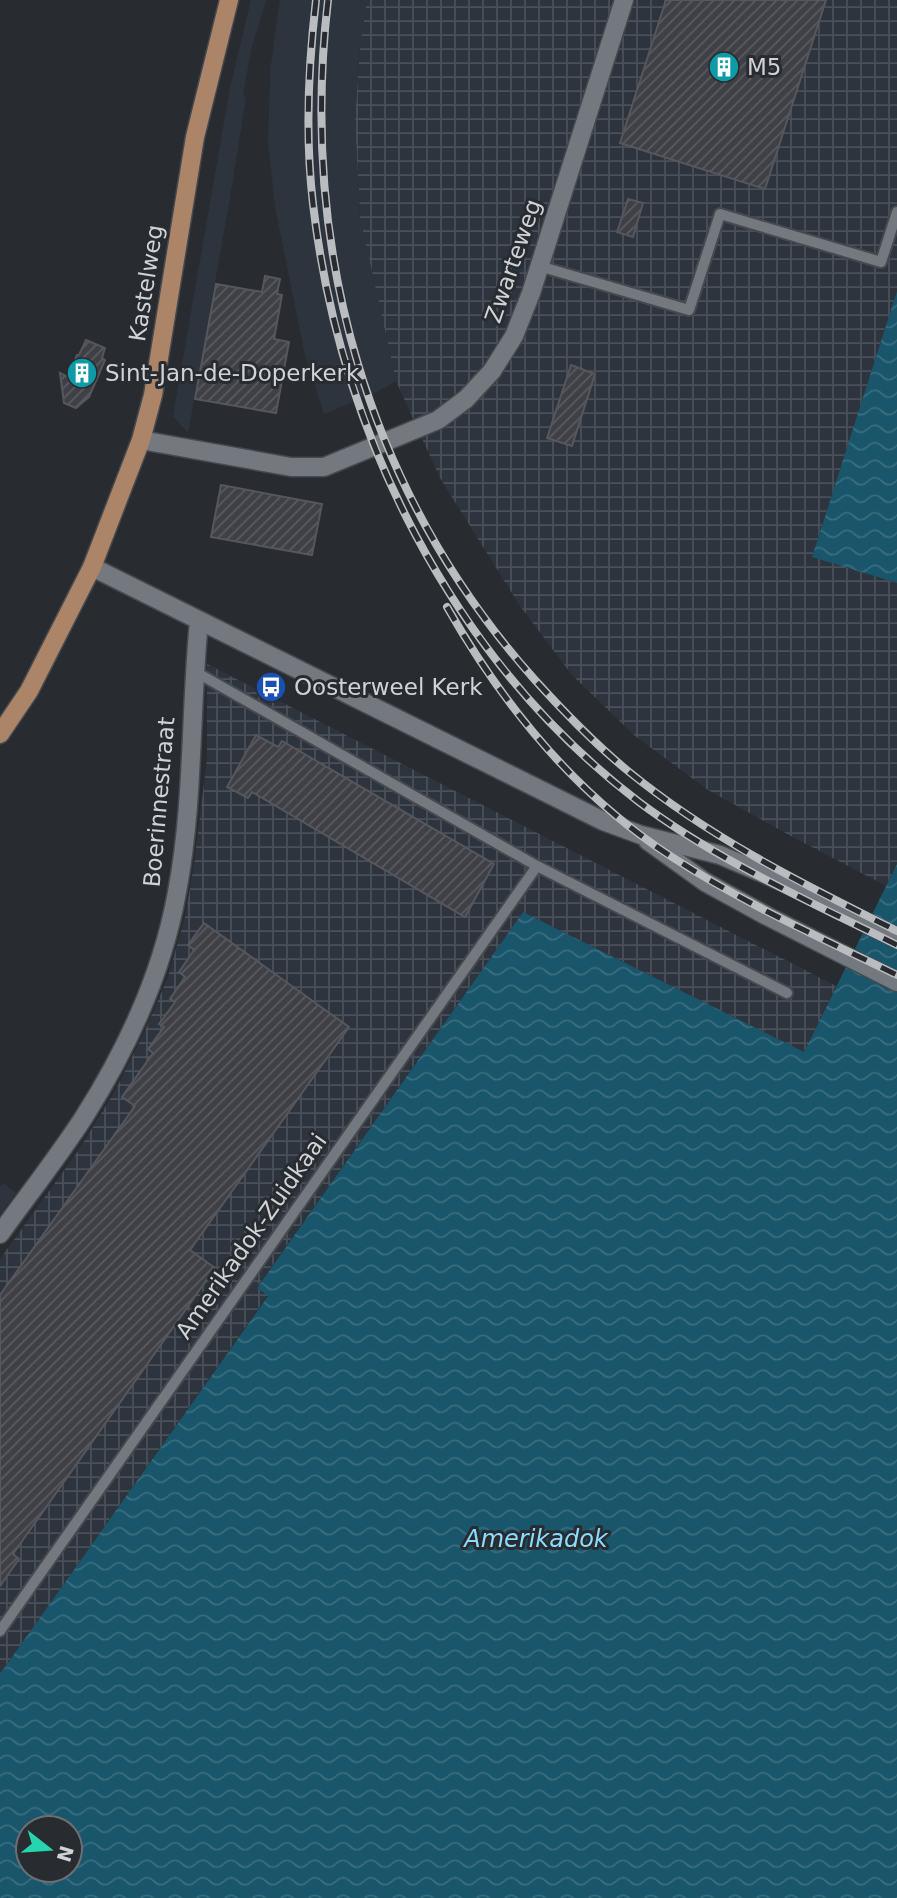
<svg xmlns="http://www.w3.org/2000/svg" width="897" height="1898" viewBox="0 0 897 1898" font-family="'DejaVu Sans',sans-serif">
<style>
.industrial{fill:url(#industrial-grid)}
.built{fill:#2d343e}
.water{fill:url(#water-waves);fill-rule:evenodd}
.building{fill:url(#building-hatch);stroke:#56565d;stroke-width:2}
.lines{fill:none;stroke-linecap:round;stroke-linejoin:round}
.lane-casing{stroke:#46494e;stroke-width:14}
.street-casing{stroke:#46494e;stroke-width:21}
.secondary-casing{stroke:#46494e;stroke-width:21}
.primary-casing{stroke:#46494e;stroke-width:21}
.lane{stroke:#74787f;stroke-width:10}
.street{stroke:#74787f;stroke-width:18}
.secondary{stroke:#74787f;stroke-width:18}
.primary{stroke:#ac8569;stroke-width:18}
.rail-casing{stroke:#babdc0;stroke-width:8}
.rail{stroke:#282c31;stroke-width:5;stroke-dasharray:16;stroke-linecap:butt}
.labels{text-anchor:middle;stroke-width:6;stroke-linejoin:round;paint-order:stroke}
.poi-label{font-size:23px;fill:#d0d3d6;stroke:#282c31;text-anchor:start}
.street-label{font-size:23px;fill:#d0d3d6;stroke:#282c31}
.water-label{font-size:24px;font-style:italic;fill:#8adcff;stroke:#282c31}
</style>
<defs>
<pattern id="industrial-grid" width="8" height="8" patternUnits="userSpaceOnUse" patternTransform="scale(1.75)"><rect width="8" height="8" fill="#2d343e"/><path d="M0 4h8M4 0v8" fill="none" stroke="#4a5059"/></pattern>
<pattern id="water-waves" width="16" height="10" patternUnits="userSpaceOnUse" patternTransform="scale(1.75)"><rect width="16" height="10" fill="#19556b"/><path d="M0 5q4-4 8 0t8 0" fill="none" stroke="#396d7f"/></pattern>
<pattern id="building-hatch" width="6" height="6" patternUnits="userSpaceOnUse" patternTransform="scale(1.75)"><rect width="6" height="6" fill="#3f3f46"/><path d="M-1 1l2-2M0 6l6-6M5 7l2-2" fill="none" stroke="#5a5a60"/></pattern>
</defs>
<rect width="100%" height="100%" fill="#282c31"/>
<g class="industrial">
<polygon points="367,0 897,0 897,291 812,557 897,583 897,864 886,886 789,835 708,790 635,736 572,675 520,606 440,478 396,381 360,218 355,121 360,45"/>
<polygon points="207,664 836,986 804,1052 523,912 257,1287 268,1295 0,1674 0,1259 78,1151 115,1091 144,1033 168,977 185,917 194,865 207,759"/>
</g>
<g class="built">
<polygon points="251,0 266,0 251,50 243,95 246,98 229,204 188,433 173,416 230,88"/>
<polygon points="280,0 367,0 360,45 355,121 360,218 396,381 377,392 324,414 304,351 276,212 268,144 270,71"/>
<polygon points="3,1183 16,1193 0,1215 0,1187"/>
</g>
<g class="water">
<polygon points="897,291 897,583 812,557"/>
<path d="M897,864V1898H0V1674L268,1296L257,1288L523,912L804,1052ZM28,1828H70V1870H28Z"/>
</g>
<g class="building">
<polygon points="666,0 826,0 765,189 620,143"/>
<polygon points="628,199 643,203 633,237 617,232"/>
<polygon points="265,276 280,279 277,294 282,295 274,339 289,342 276,413 195,399 216,284 262,292"/>
<polygon points="86,340 105,348 102,358 105,360 89,397 76,408 64,403 60,373 68,377 77,355 79,355"/>
<polygon points="571,365 595,374 572,446 547,438"/>
<polygon points="221,485 322,504 312,555 211,537"/>
<polygon points="256,735 278,747 282,741 494,864 465,917 252,792 248,798 227,787"/>
<polygon points="204,923 349,1027 190,1250 215,1268 13,1554 19,1559 0,1586 0,1295 135,1106 122,1097 153,1053 148,1049 164,1027 159,1024 175,1002 170,999 185,977 179,972 194,950 188,945"/>
</g>
<g class="lines">
<g class="lane-casing">
<g id="lane">
<polyline points="539,266 689,310 720,214 881,262 897,212"/>
<polyline points="194,671 537,866 787,993"/>
<polyline points="0,1631 537,866"/>
</g>
</g>
<g class="street-casing">
<g id="street">
<polyline points="141,440 291,467 324,467 438,420 466,399 492,371 514,336 531,293 624,0"/>
<path d="M0,1234C28,1195 58,1157 84,1117C127,1049 163,971 177,892C194,803 190,711 199,621"/>
</g>
</g>
<g class="secondary-casing">
<g id="secondary">
<polyline points="92,567 603,821 641,835 720,855 793,886 897,938"/>
<polyline points="648,841 705,882 767,916 897,982"/>
</g>
</g>
<g class="primary-casing">
<polyline id="primary" points="0,734 29,691 92,567 141,440 153,395 195,137 229,0"/>
</g>
<use href="#lane" class="lane"/>
<use href="#street" class="street"/>
<use href="#secondary" class="secondary"/>
<use href="#primary" class="primary"/>
<g class="rail-casing">
<g id="rail">
<path d="M316,0C308,68 305,136 313,204C340,435 453,660 639,802C718,861 809,901 897,945"/>
<path d="M328,0C299,249 367,492 535,680C564,712 595,744 628,771C710,838 803,884 897,931"/>
<path d="M447,607C503,705 576,795 672,857C743,903 821,938 897,975"/>
</g>
</g>
<use href="#rail" class="rail"/>
</g>
<defs>
<g id="building-disc" transform="scale(1.575)"><circle r="9.5" fill="#0f9aa8" stroke="#282c31"/><path d="M-4-6H4V6H1V3H-1V6H-4ZM-2.5-4.3h1.7v1.8h-1.7ZM.8-4.3h1.7v1.8H.8ZM-2.5-1h1.7V.8h-1.7ZM.8-1h1.7V.8H.8Z" fill="#fff"/></g>
<g id="bus-disc" transform="scale(1.575)"><circle r="9.5" fill="#1a4fb4" stroke="#282c31"/><path d="M-5-6H5V4H4V6H2V4H-2V6H-4V4H-5ZM-3.5-4V0h7V-4ZM-3.5 1.2v1.5H-2V1.2ZM2 1.2v1.5H3.5V1.2Z" fill="#fff"/></g>
</defs>
<g fill-rule="evenodd">
<use href="#building-disc" x="724" y="67"/>
<use href="#building-disc" x="82" y="373"/>
<use href="#bus-disc" x="271" y="687"/>
</g>
<g class="labels">
<g class="poi-label">
<text x="747" y="75">M5</text>
<text x="105" y="381">Sint-Jan-de-Doperkerk</text>
<text x="294" y="695">Oosterweel Kerk</text>
</g>
<g class="street-label">
<text transform="translate(513 261) rotate(-71)" y="8">Zwarteweg</text>
<text transform="translate(146 283) rotate(-81)" y="8">Kastelweg</text>
<text transform="translate(159 802) rotate(-85)" y="8">Boerinnestraat</text>
<text transform="translate(251 1236) rotate(-55)" y="8">Amerikadok-Zuidkaai</text>
</g>
<g class="water-label">
<text x="536" y="1547">Amerikadok</text>
</g>
</g>
<g transform="translate(49 1849) rotate(107)"><circle r="33" fill="#282c31" stroke="#6b6f73" stroke-width="2"/>
<path d="M0-5L12 26L0 18L-12 26Z" fill="#26d5ae"/>
<text y="-10" font-size="19" font-weight="bold" text-anchor="middle" fill="#d0d3d6">N</text>
</g>
</svg>
